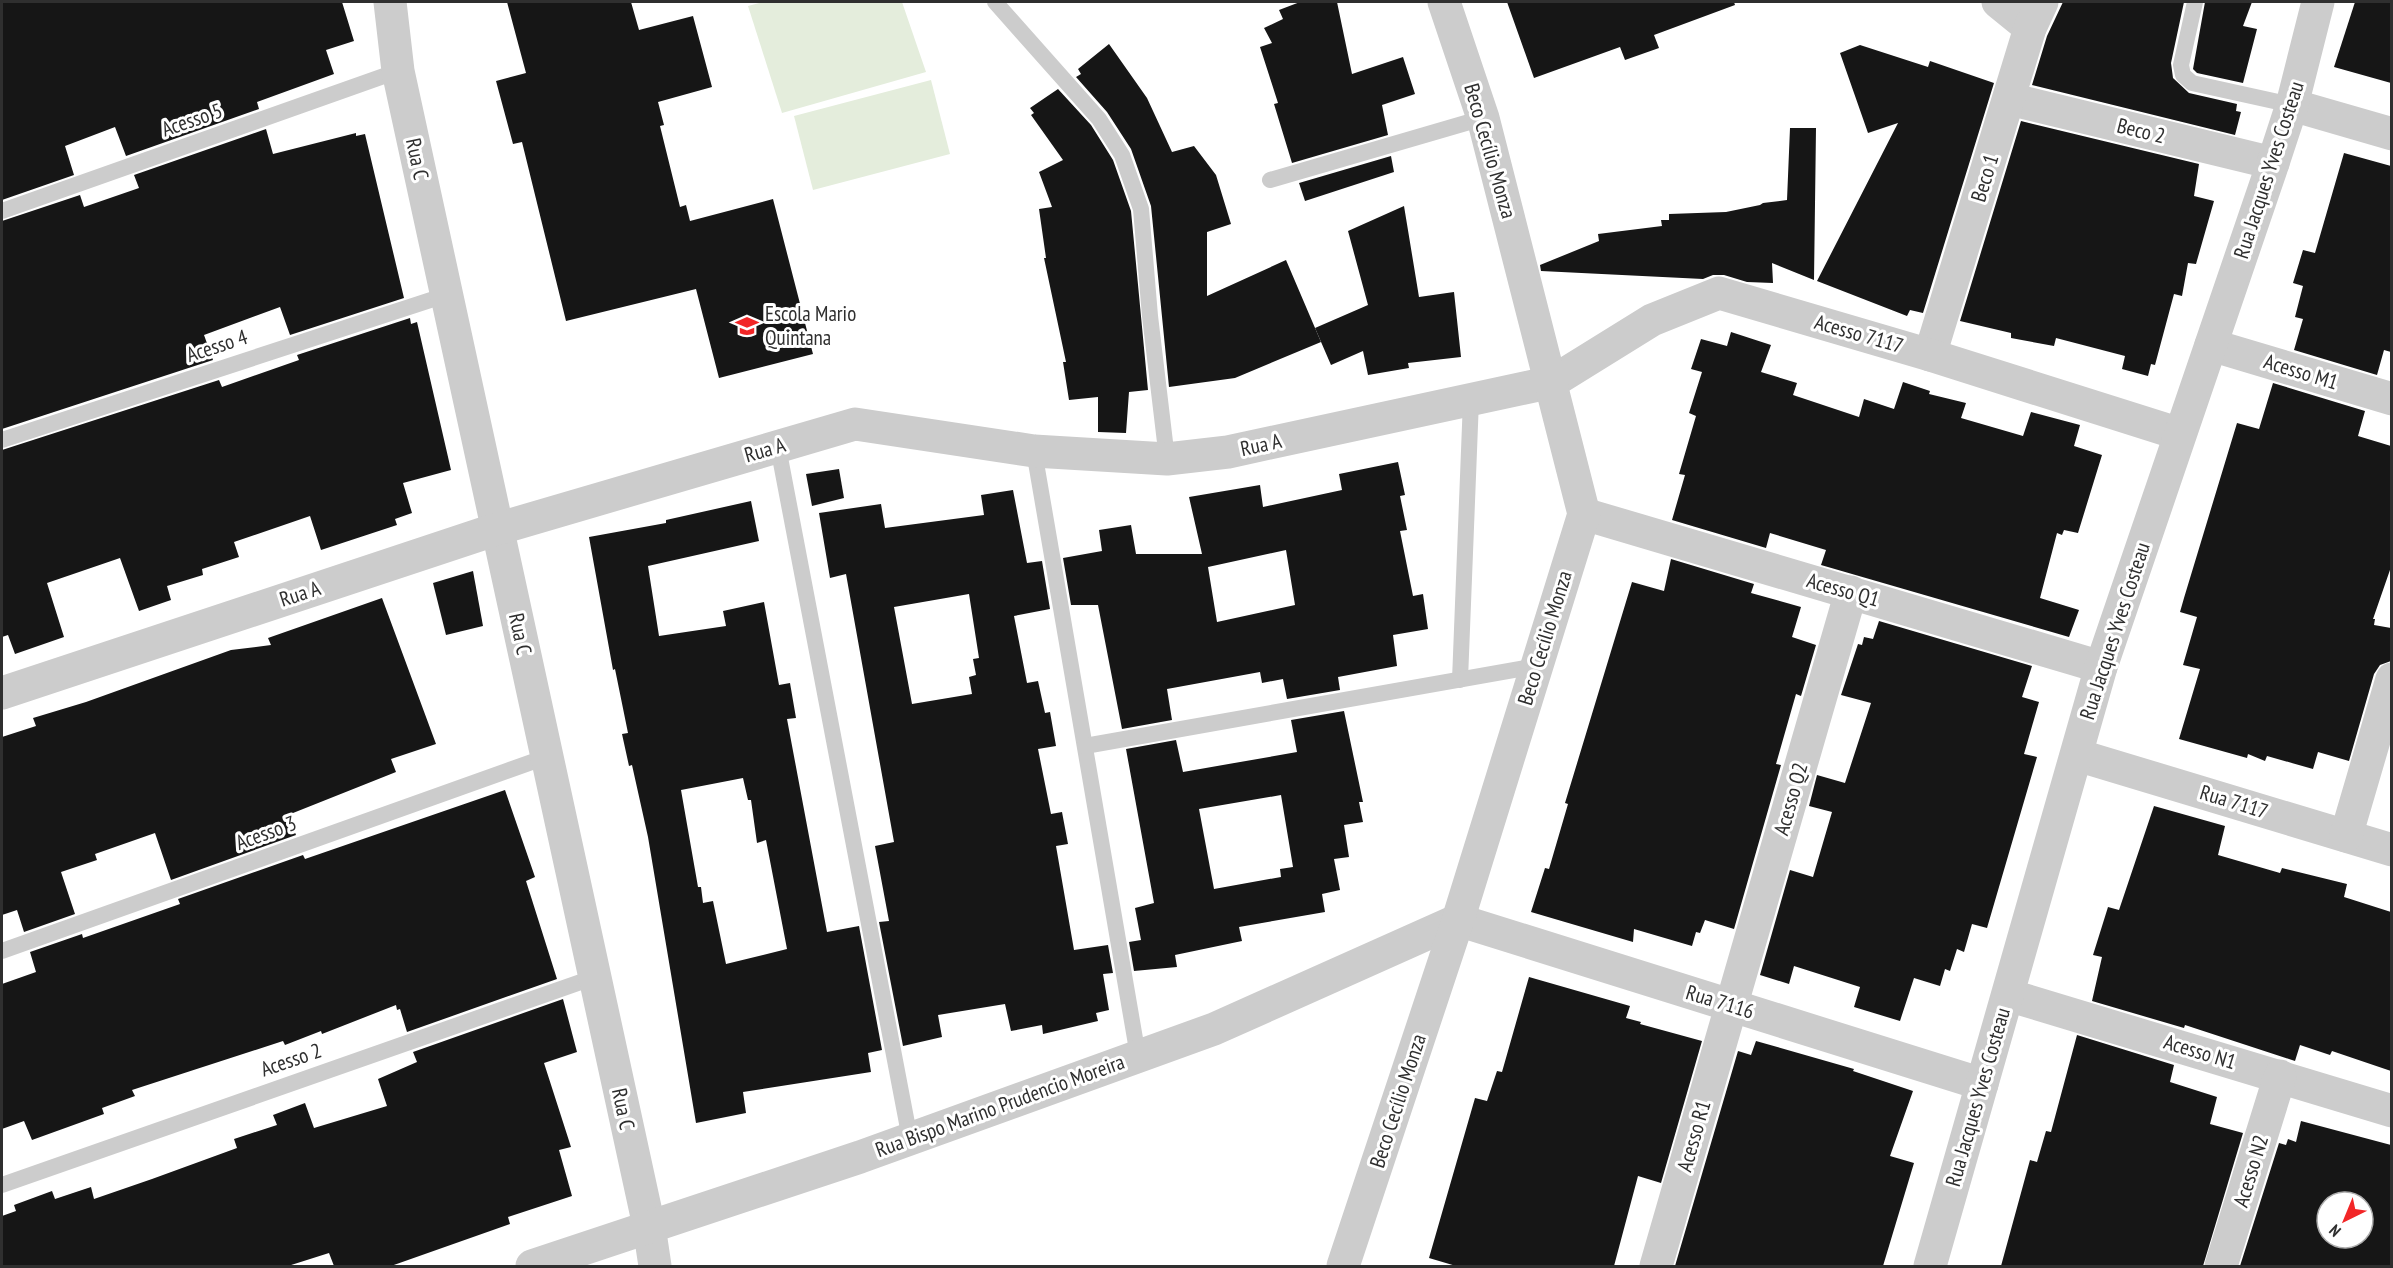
<svg xmlns="http://www.w3.org/2000/svg" width="2393" height="1268" viewBox="0 0 2393 1268" font-family="'PT Sans Narrow',sans-serif">
<style>
.green{fill:#e4eddc}
.building{fill:#161616;fill-rule:evenodd}
.lines{fill:none;stroke-linecap:round;stroke-linejoin:round}
.service{stroke:#ccc;stroke-width:16}
.minor{stroke:#ccc;stroke-width:33}
.labels{text-anchor:middle;stroke-width:6;stroke-linejoin:round;paint-order:stroke}
.street-label{font-size:21px;fill:#2f2f2f;stroke:#fff}
.poi-label{font-size:21px;fill:#2f2f2f;stroke:#fff;text-anchor:start}
</style>
<rect width="100%" height="100%" fill="#fff"/>
<g class="green">
<polygon points="763,2 902,2 926,72 782,113 748,6"/>
<polygon points="931,80 950,154 813,190 794,116"/>
</g>
<g class="building">
<polygon points="2,2 342,2 354,41 326,50 334,74 257,102 259,109 126,156 115,127 65,146 74,175 2,200"/>
<polygon points="507,2 631,2 639,30 693,16 712,87 658,102 664,125 660,126 680,207 686,205 690,221 773,199 813,354 719,378 696,289 566,321 522,142 513,144 496,81 526,73"/>
<polygon points="1300,2 1337,2 1352,74 1403,57 1415,94 1382,105 1388,135 1292,163 1274,104 1278,103 1260,47 1272,43 1264,28 1283,19 1279,10"/>
<polygon points="1507,2 1734,2 1735,5 1654,35 1659,48 1625,60 1620,47 1534,78"/>
<polygon points="2063,2 2184,2 2171,63 2173,78 2189,93 2237,104 2236,111 2241,112 2235,135 2032,85 2047,36"/>
<polygon points="2205,2 2252,2 2243,26 2257,29 2243,83 2197,73 2193,69"/>
<polygon points="2355,2 2391,2 2391,83 2334,67"/>
<polygon points="1109,44 1147,98 1172,152 1194,146 1216,175 1231,224 1207,232 1207,296 1286,260 1321,342 1235,378 1169,387 1151,206 1131,149 1107,112 1076,77 1081,74 1078,69"/>
<polygon points="1860,45 1928,67 1930,61 1994,83 1923,313 1910,310 1907,316 1817,281 1898,123 1868,133 1840,53"/>
<polygon points="1058,89 1091,125 1113,160 1131,211 1148,390 1129,392 1126,433 1098,432 1098,397 1069,400 1063,362 1066,362 1044,258 1046,258 1039,209 1052,207 1039,172 1063,160 1031,115 1034,113 1030,108"/>
<polygon points="2021,121 2199,164 2194,196 2214,201 2196,264 2188,263 2182,296 2174,294 2155,365 2151,364 2148,376 2122,369 2125,356 2056,338 2054,346 2011,338 2011,333 1960,321"/>
<polygon points="1790,128 1816,128 1814,280 1772,263 1773,283 1747,282 1724,275 1713,275 1703,279 1541,271 1540,265 1599,241 1598,234 1662,226 1661,220 1669,220 1669,214 1726,212 1760,205 1763,203 1787,200"/>
<polygon points="266,129 273,154 356,133 356,136 365,134 404,298 290,335 280,307 204,335 213,360 2,429 2,221 80,195 84,207 139,188 134,175"/>
<polygon points="2344,153 2391,166 2391,352 2384,350 2377,375 2294,350 2303,319 2295,317 2303,286 2293,283 2303,250 2315,253"/>
<polygon points="1391,156 1394,172 1305,201 1299,183"/>
<polygon points="1404,206 1419,297 1454,292 1461,357 1408,363 1409,368 1368,375 1363,351 1331,365 1315,328 1368,305 1348,231"/>
<polygon points="410,318 411,324 417,322 451,470 403,483 412,513 395,519 397,525 321,550 310,516 234,542 239,557 202,569 203,575 167,586 171,600 139,611 120,558 47,583 64,637 15,654 8,635 2,637 2,450 219,380 222,387 299,360 297,355"/>
<polygon points="1731,332 1771,345 1761,372 1797,383 1793,395 1859,417 1864,399 1894,409 1903,382 1930,391 1929,394 1966,403 1961,418 2023,436 2031,412 2080,425 2074,446 2102,455 2078,533 2064,530 2062,535 2057,533 2040,598 2079,610 2069,637 1821,565 1826,550 1770,533 1766,548 1672,520 1685,475 1679,474 1696,416 1689,413 1702,372 1691,369 1701,339 1727,346"/>
<polygon points="2273,383 2365,411 2358,436 2391,446 2391,567 2373,619 2375,619 2374,625 2391,628 2391,661 2380,665 2374,674 2349,761 2318,752 2313,769 2267,756 2265,761 2248,754 2247,758 2179,739 2200,669 2183,665 2197,617 2180,612 2184,598 2237,423 2259,429"/>
<path d="M1398,462L1405,495L1400,496L1407,530L1400,531L1413,596L1423,594L1428,629L1393,635L1397,666L1338,677L1340,690L1287,699L1283,679L1262,683L1260,672L1167,689L1172,720L1122,729L1098,605H1071L1063,558L1102,551L1099,530L1131,525L1136,554H1202L1189,497L1260,485L1263,507L1342,490L1339,474ZM1286,550L1295,605L1217,622L1208,567Z"/>
<polygon points="839,469 844,498 812,506 806,474"/>
<path d="M1013,490L1027,563L1042,561L1050,609L1014,616L1027,683L1038,681L1045,713L1050,712L1056,746L1038,749L1051,814L1062,812L1068,844L1056,846L1074,950L1108,945L1113,973L1103,974L1109,1010L1096,1013L1098,1021L1043,1034L1042,1025L1011,1031L1005,1004L938,1015L942,1037L903,1046L879,922L889,921L875,846L894,842L846,574L830,578L819,513L881,504L885,528L984,515L981,495ZM969,594L979,658L973,659L976,675L969,677L972,694L912,704L894,607Z"/>
<path d="M751,501L759,541L648,566L659,636L726,626L723,611L764,602L779,685L790,683L796,718L787,719L827,932L859,926L882,1050L868,1053L871,1072L743,1092L746,1113L696,1123L648,837L632,765L629,766L622,734L628,733L615,669L613,670L589,537L666,523V520ZM743,778L748,800H751L757,843L766,840L787,949L726,964L713,901L703,903L701,887H698L681,790Z"/>
<polygon points="1671,559 1754,584 1751,593 1801,607 1792,637 1816,645 1801,696 1796,694 1776,764 1781,765 1734,929 1705,920 1700,933 1696,932 1692,946 1634,929 1633,942 1531,912 1545,868 1549,869 1568,804 1565,803 1632,582 1664,591"/>
<polygon points="473,571 483,626 446,635 433,583"/>
<polygon points="382,598 436,744 391,759 396,772 288,815 296,835 171,880 155,833 95,854 97,860 61,872 75,914 24,932 17,910 2,915 2,737 36,726 33,718 86,702 231,650 271,645 268,638"/>
<polygon points="1879,621 2032,666 2022,697 2039,702 2024,754 2037,757 1987,928 1972,924 1964,952 1957,949 1950,971 1945,969 1940,986 1914,978 1900,1021 1854,1007 1860,987 1794,966 1789,984 1760,975 1790,870 1813,877 1832,812 1809,806 1817,775 1845,783 1871,703 1841,695 1858,644 1862,645 1864,637 1873,639"/>
<path d="M1344,711L1363,802H1359L1363,822L1344,825L1349,857L1334,859L1340,890L1322,894L1325,912L1239,927L1242,941L1175,955L1177,967L1134,971L1129,942L1141,940L1135,908L1154,903L1126,749L1176,740L1183,772L1297,752L1291,720ZM1281,795L1293,867L1280,869L1281,877L1214,889L1199,809Z"/>
<polygon points="505,790 535,877 526,881 557,979 407,1032 400,1009 397,1010 396,1005 322,1034 321,1031 285,1045 283,1041 132,1090 135,1096 102,1108 104,1114 32,1140 24,1121 2,1129 2,984 36,972 30,952 82,934 83,938 180,904 178,899 303,855 305,859"/>
<polygon points="2154,806 2225,826 2218,855 2280,873 2282,868 2347,884 2344,897 2391,912 2391,1071 2332,1051 2330,1055 2300,1045 2295,1061 2185,1025 2184,1028 2092,1001 2102,957 2093,955 2108,907 2119,910"/>
<polygon points="1529,977 1630,1006 1626,1018 1641,1022 1640,1024 1702,1041 1661,1183 1638,1176 1614,1266 1456,1266 1429,1258 1475,1098 1487,1101 1497,1071 1502,1072"/>
<polygon points="563,999 577,1052 544,1063 571,1147 559,1150 572,1196 508,1217 510,1224 391,1266 334,1266 329,1253 288,1266 2,1266 2,1216 16,1211 14,1205 52,1191 55,1199 91,1187 94,1199 152,1179 237,1148 234,1139 277,1125 273,1115 305,1103 314,1128 387,1106 378,1079 417,1062 413,1052"/>
<polygon points="2077,1035 2174,1065 2170,1082 2217,1097 2210,1124 2243,1133 2203,1266 2001,1266 2030,1160 2037,1162 2046,1131 2051,1132"/>
<polygon points="1756,1041 1854,1069 1853,1071 1913,1091 1890,1156 1914,1163 1883,1266 1675,1266 1738,1051 1751,1055"/>
<path d="M2301,1121L2391,1145V1266H2240L2279,1143L2286,1145L2288,1139L2296,1142ZM2327,1202H2363V1238H2327Z"/>
</g>
<g class="lines">
<g class="service">
<polyline points="995,2 1099,119 1122,155 1141,209 1150,316 1167,459"/>
<polyline points="2195,2 2181,65 2183,75 2192,83 2292,105"/>
<polyline points="1270,180 1483,118"/>
<polyline points="2,211 398,71"/>
<polyline points="2,440 446,295"/>
<polyline points="778,447 910,1139"/>
<polyline points="1034,451 1138,1056"/>
<polyline points="1460,680 1471,400"/>
<polyline points="1085,746 1536,666"/>
<polyline points="2,951 546,757"/>
<polyline points="2,1185 595,977"/>
</g>
<g class="minor">
<polyline points="390,2 398,71 649,1226 655,1266"/>
<polyline points="1998,2 2030,28"/>
<polyline points="2009,99 2273,163"/>
<polyline points="2292,105 2392,134"/>
<polyline points="2211,345 2392,399"/>
<polyline points="1930,355 2030,28 2042,2"/>
<polyline points="1584,514 2101,667"/>
<polyline points="2,693 497,529 855,424 1034,451 1167,459 1228,452 1552,382 1652,320 1719,293 1930,355 2180,434"/>
<polyline points="2077,755 2392,850"/>
<polyline points="2346,836 2392,679"/>
<polyline points="2008,995 2392,1111"/>
<polyline points="532,1266 860,1157 1214,1029 1458,920 1982,1084"/>
<polyline points="1343,1266 1458,920 1584,514 1483,118 1444,2"/>
<polyline points="1656,1266 1851,592"/>
<polyline points="1930,1266 2101,667 2273,163 2292,105 2318,2"/>
<polyline points="2221,1266 2280,1076"/>
</g>
</g>
<defs>
<g id="school-bare" transform="scale(1.8)"><path d="M0-5L7-2L0 1L-7-2ZM-4 1L0 2.5L4 1V4Q0 6-4 4Z" fill="#f22627" stroke="#fff" stroke-width="2.5" paint-order="stroke"/></g>
</defs>
<g fill-rule="evenodd">
<use href="#school-bare" x="747" y="326"/>
</g>
<g class="labels">
<g class="street-label">
<text transform="translate(192 120) rotate(-19)" y="7">Acesso 5</text>
<text transform="translate(2141 131) rotate(14)" y="7">Beco 2</text>
<text transform="translate(1490 151) rotate(74)" y="7">Beco Cecílio Monza</text>
<text transform="translate(417 159) rotate(78)" y="7">Rua C</text>
<text transform="translate(2269 170) rotate(-72)" y="7">Rua Jacques Yves Costeau</text>
<text transform="translate(1985 178) rotate(-73)" y="7">Beco 1</text>
<text transform="translate(1859 334) rotate(16)" y="7">Acesso 7117</text>
<text transform="translate(217 346) rotate(-18)" y="7">Acesso 4</text>
<text transform="translate(2301 372) rotate(17)" y="7">Acesso M1</text>
<text transform="translate(1261 445) rotate(-12)" y="7">Rua A</text>
<text transform="translate(765 450) rotate(-16)" y="7">Rua A</text>
<text transform="translate(1843 590) rotate(16)" y="7">Acesso Q1</text>
<text transform="translate(300 594) rotate(-18)" y="7">Rua A</text>
<text transform="translate(2115 631) rotate(-72)" y="7">Rua Jacques Yves Costeau</text>
<text transform="translate(520 634) rotate(78)" y="7">Rua C</text>
<text transform="translate(1545 638) rotate(-73)" y="7">Beco Cecílio Monza</text>
<text transform="translate(1791 799) rotate(-74)" y="7">Acesso Q2</text>
<text transform="translate(2234 802) rotate(17)" y="7">Rua 7117</text>
<text transform="translate(266 833) rotate(-20)" y="7">Acesso 3</text>
<text transform="translate(1720 1002) rotate(17)" y="7">Rua 7116</text>
<text transform="translate(2200 1052) rotate(17)" y="7">Acesso N1</text>
<text transform="translate(291 1060) rotate(-19)" y="7">Acesso 2</text>
<text transform="translate(1978 1097) rotate(-74)" y="7">Rua Jacques Yves Costeau</text>
<text transform="translate(1398 1101) rotate(-72)" y="7">Beco Cecílio Monza</text>
<text transform="translate(1000 1106) rotate(-20)" y="7">Rua Bispo Marino Prudencio Moreira</text>
<text transform="translate(623 1109) rotate(78)" y="7">Rua C</text>
<text transform="translate(1694 1136) rotate(-74)" y="7">Acesso R1</text>
<text transform="translate(2251 1171) rotate(-73)" y="7">Acesso N2</text>
</g>
<g class="poi-label">
<text x="765" y="321">Escola Mario<tspan x="765" dy="24">Quintana</tspan></text>
</g>
</g>
<rect width="2393" height="1268" fill="none" stroke="#2f2f2f" stroke-width="6"/>
<g transform="translate(2345 1220) rotate(223)"><circle r="28" fill="#ffffff" stroke="#acacac" stroke-width="1.5"/>
<path d="M0-4.5L10 22L0 15L-10 22Z" fill="#f22627"/>
<text y="-9" font-size="16" font-weight="bold" text-anchor="middle" fill="#2f2f2f">N</text>
</g>
</svg>
